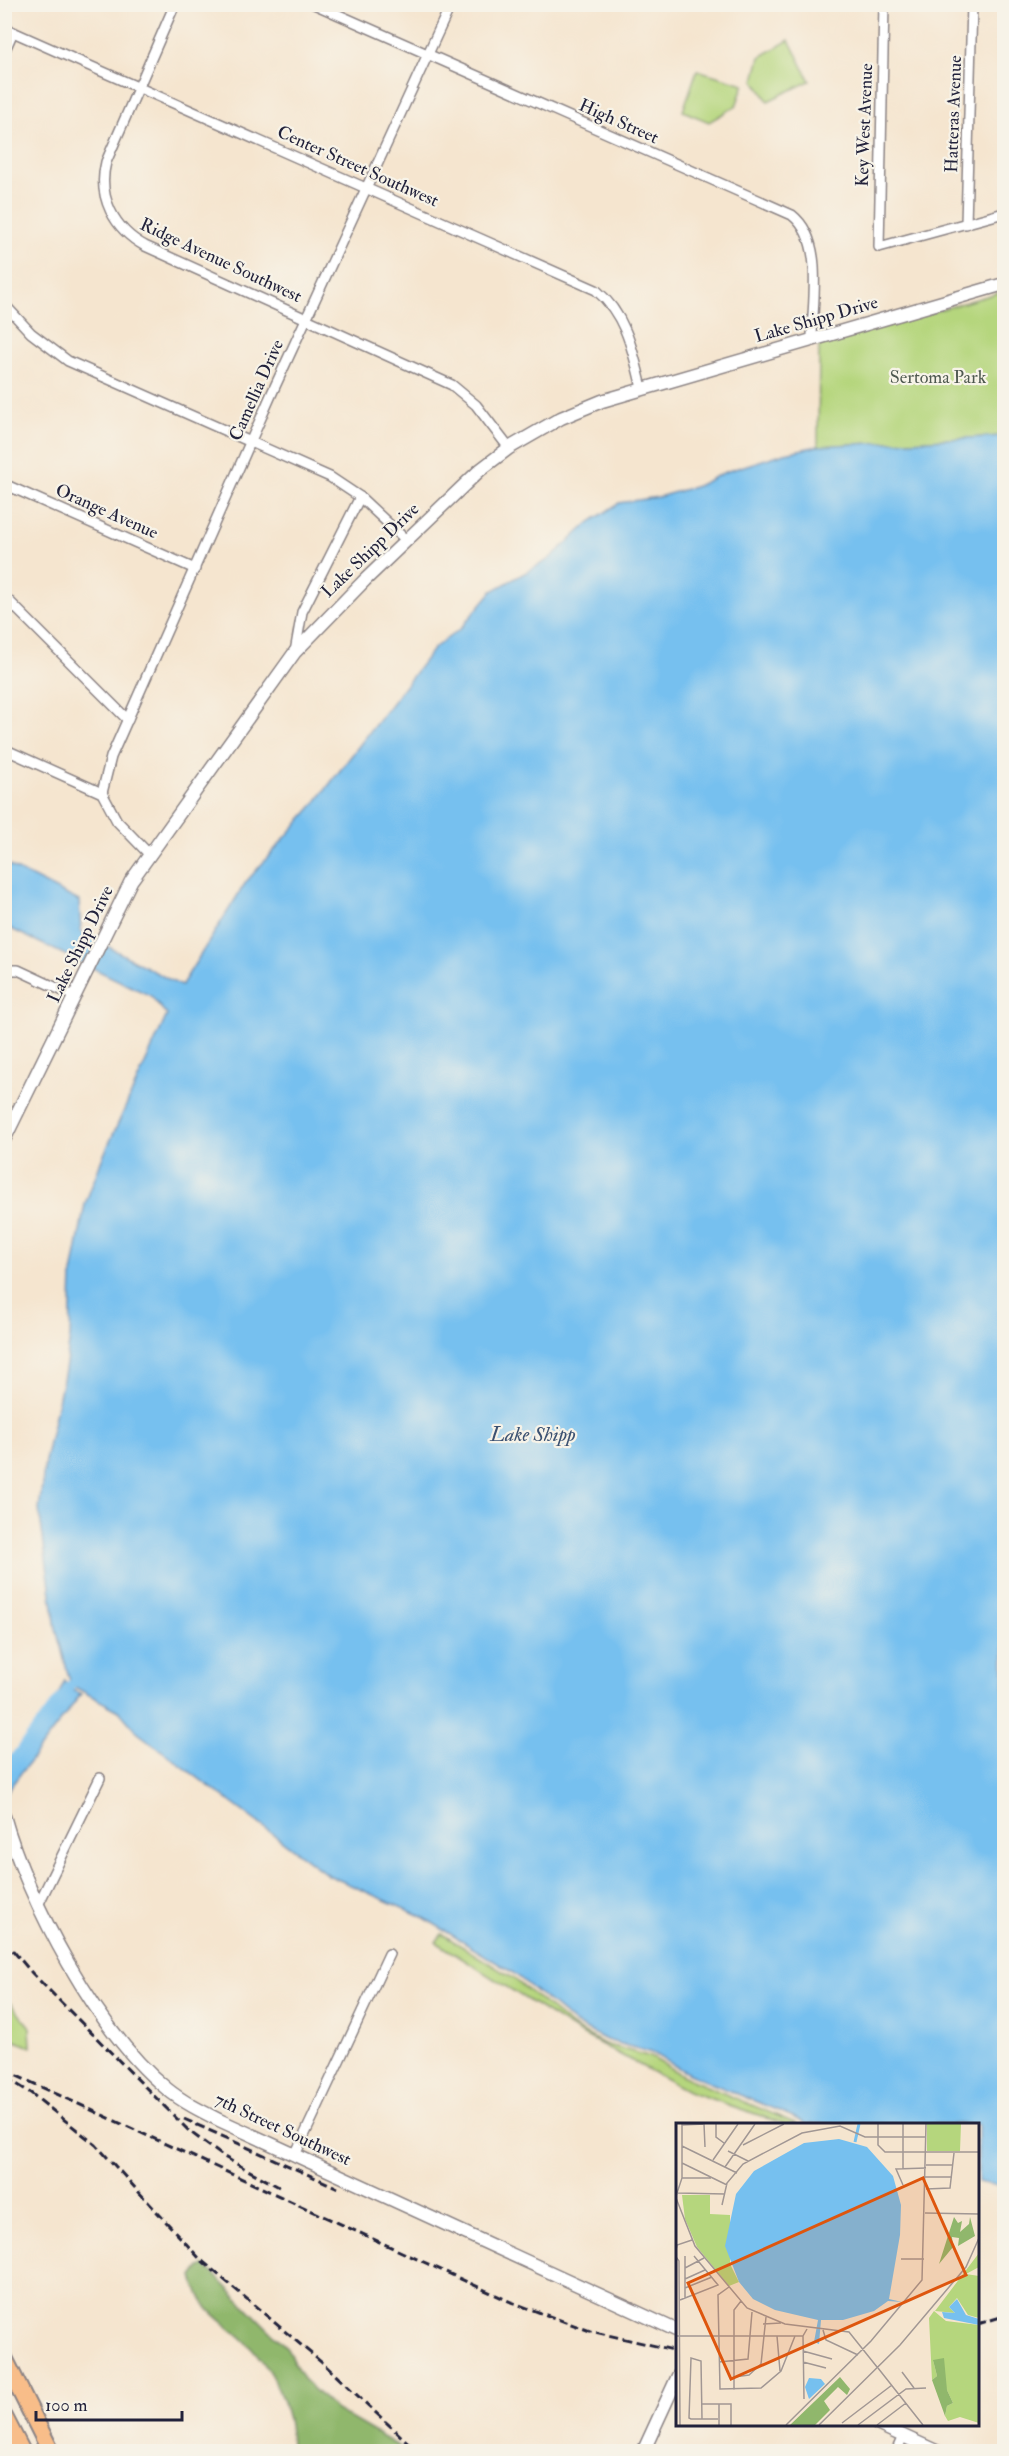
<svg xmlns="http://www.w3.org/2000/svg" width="1009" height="2456" viewBox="0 0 1009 2456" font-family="'IM FELL Double Pica',serif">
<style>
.green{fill:#b5d67d;stroke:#6c7c5c;stroke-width:1.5}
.forest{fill:#90b76c;stroke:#596c54;stroke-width:1.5}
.water{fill:#76c0ef;stroke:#4c7195;stroke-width:1.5}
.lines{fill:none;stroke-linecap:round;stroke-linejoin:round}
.canal{stroke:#76c0ef;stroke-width:10}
.minor-casing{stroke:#8c8485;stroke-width:12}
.tertiary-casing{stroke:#8c8485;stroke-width:15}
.trunk-casing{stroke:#8c8485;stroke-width:20}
.minor{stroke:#fff;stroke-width:9}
.tertiary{stroke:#fff;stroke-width:12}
.trunk{stroke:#f8bd89;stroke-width:16}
.rail{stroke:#22223b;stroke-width:3;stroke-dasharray:9 4.5;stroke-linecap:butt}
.labels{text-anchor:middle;stroke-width:4.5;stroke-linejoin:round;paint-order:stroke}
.street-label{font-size:18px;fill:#22223b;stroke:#f7f3e8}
.park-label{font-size:18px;fill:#4e584f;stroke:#f7f3e8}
.water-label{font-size:20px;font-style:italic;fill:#3b5171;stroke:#f7f3e8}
.inset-river{fill:none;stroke:#76c0ef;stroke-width:3}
.inset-road{fill:none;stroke:#a19794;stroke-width:1.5}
.view{fill:#de560e;fill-opacity:0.15;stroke:#de560e;stroke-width:3}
.inset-edge{fill:none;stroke:#22223b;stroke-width:3}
</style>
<rect width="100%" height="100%" fill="#f7f3e8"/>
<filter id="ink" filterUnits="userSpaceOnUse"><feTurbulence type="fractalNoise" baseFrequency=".0167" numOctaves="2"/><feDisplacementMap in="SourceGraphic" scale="12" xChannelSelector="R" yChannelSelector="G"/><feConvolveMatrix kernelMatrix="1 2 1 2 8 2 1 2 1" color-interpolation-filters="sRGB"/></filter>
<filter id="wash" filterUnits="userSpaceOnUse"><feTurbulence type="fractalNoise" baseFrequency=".008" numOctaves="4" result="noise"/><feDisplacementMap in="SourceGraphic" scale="24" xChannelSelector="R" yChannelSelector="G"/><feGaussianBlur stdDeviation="1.35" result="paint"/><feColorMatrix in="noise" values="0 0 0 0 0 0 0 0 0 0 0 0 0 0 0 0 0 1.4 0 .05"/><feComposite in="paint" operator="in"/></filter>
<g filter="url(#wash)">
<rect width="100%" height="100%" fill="#f5e5cf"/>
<g class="green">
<polygon points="789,40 810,81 768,101 754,80 760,57"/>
<polygon points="697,70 744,84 736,106 709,122 683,111"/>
<polygon points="1004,291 1004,436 818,446 819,345"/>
<polygon points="442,1934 513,1978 573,2027 604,2044 651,2057 687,2078 797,2124 785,2124 688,2091 576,2031 436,1942"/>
<polygon points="4,1996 30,2027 31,2047 5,2037"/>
</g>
<path class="forest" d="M205,2265L286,2347L303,2379L336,2410L407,2451H291C292,2411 273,2367 244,2340C219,2316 204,2315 193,2277L200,2267Z"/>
<g class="water">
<polygon points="1004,436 1004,2187 978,2182 978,2124 806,2124 791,2116 689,2074 653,2053 606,2040 576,2024 515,1974 423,1917 328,1875 138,1733 119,1711 71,1685 56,1629 39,1510 45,1461 65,1370 70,1337 72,1274 85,1204 102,1159 167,1015 151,996 5,926 4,863 79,901 81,932 181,986 246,882 312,807 434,648 460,629 492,591 548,560 590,522 619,503 658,497 697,486 725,472 785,453 818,446"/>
<polygon points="65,1680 68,1688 81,1694 5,1794 5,1769 21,1753 49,1714"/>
</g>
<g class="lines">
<polyline class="canal" points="4,1772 71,1685"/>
</g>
</g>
<g filter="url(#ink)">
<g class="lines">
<g class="minor-casing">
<g id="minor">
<path d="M175,4L106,162C97,197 114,229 145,246L452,385L476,405L509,448"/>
<path d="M314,4L792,215C825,241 812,301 812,339"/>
<polyline points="884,4 879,247 1004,213"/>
<path d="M4,28L596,290C626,315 633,351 642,388"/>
<polyline points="4,52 13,32"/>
<polyline points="966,224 972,4"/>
<polyline points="4,304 31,333 68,361 330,477 360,497 406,540"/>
<polyline points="4,484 195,569"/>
<polyline points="4,596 128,720"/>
<polyline points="295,652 302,612 360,497"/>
<polyline points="4,749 102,793 117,821 149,854"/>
<polyline points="102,793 111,757 272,393 451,4"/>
<polyline points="4,970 18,970 74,996"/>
<polyline points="39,1903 100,1778"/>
<polyline points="295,2155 389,1954"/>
<polyline points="896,2452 903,2436"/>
</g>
</g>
<g class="tertiary-casing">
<g id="tertiary">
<polyline points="4,1140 131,881 295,652 365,580 480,470 509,448 561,418 602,401 1004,284"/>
<path d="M4,1816C28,1902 98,2033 167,2089C183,2102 201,2111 219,2120L678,2331"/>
<polyline points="877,2424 938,2452"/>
<polyline points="643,2452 678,2376"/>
</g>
</g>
<g class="trunk-casing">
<g id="trunk">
<polyline points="4,2358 51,2452"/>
<polyline points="4,2417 22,2452"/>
</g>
</g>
<use href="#minor" class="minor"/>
<use href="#tertiary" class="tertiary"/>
<use href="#trunk" class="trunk"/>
<g class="rail">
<polyline points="4,1940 32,1973 189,2131 224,2157 279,2187"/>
<polyline points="4,2070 511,2302 590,2331 678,2351"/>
<polyline points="6,2077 32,2094 96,2145 200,2259 328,2368 418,2452"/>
<polyline points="184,2119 338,2188"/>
<polyline points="978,2324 1004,2316"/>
</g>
</g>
</g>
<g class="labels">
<g class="street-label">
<text transform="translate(953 114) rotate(-88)" y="6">Hatteras Avenue</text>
<text transform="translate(619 121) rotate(24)" y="6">High Street</text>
<text transform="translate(864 125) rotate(-88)" y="6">Key West Avenue</text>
<text transform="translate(358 166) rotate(24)" y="6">Center Street Southwest</text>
<text transform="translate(221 260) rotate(25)" y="6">Ridge Avenue Southwest</text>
<text transform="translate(816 319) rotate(-16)" y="6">Lake Shipp Drive</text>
<text transform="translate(256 390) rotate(-66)" y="6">Camellia Drive</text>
<text transform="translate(107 511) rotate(24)" y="6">Orange Avenue</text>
<text transform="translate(370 550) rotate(-44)" y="6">Lake Shipp Drive</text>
<text transform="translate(80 944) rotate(-64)" y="6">Lake Shipp Drive</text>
<text transform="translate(283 2129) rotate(25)" y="6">7th Street Southwest</text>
</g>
<g class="park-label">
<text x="938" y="383">Sertoma Park</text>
</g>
<g class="water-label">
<text x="533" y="1441">Lake Shipp</text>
</g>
</g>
<g transform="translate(676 2123)">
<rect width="303" height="303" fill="#f5e5cf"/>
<path d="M251,1H285L284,28H251ZM6,72H34V91L54,92V141L63,159L53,163L21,124L9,96ZM303,130V144L290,151L303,153V195L292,192L281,175L273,184L279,190L259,188ZM258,188L270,198L303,202V300L284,294L272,298L269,293L271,283L277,280L257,237L261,253L256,257L253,195Z" fill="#b5d67d"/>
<path d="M278,94L282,100L286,98L284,109L293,101L294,94L299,113L282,123L283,115L276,114L277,124L263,141ZM268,235L271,267L277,280L271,283L269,293L256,257L261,253L257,237ZM164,254L174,266L171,272L162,264L148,278L154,287L139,302H114Z" fill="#90b76c"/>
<path d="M163,16L191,24L217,53L225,82L224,112L213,176L226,179L212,178L198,188L167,197H145L143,221L138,219L142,197L99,187L77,176L63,159L49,123L60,71L78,48L128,20ZM281,176L290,192L303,196V202L268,195L266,189L279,190L273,184ZM133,255L145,256L149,261L133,276L129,264Z" fill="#76c0ef"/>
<path class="inset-river" d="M179,19L183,1"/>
<path class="inset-road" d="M28,1L29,24M40,1V14L48,20M202,1V22L209,29H303M6,2L29,1M67,22L108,1M6,23L61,50M52,28L72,38M0,36V55M37,37L62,1M6,40L51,62M250,42H277M49,44L79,1M227,46V1M249,54H276M6,55H35M227,62L220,46L250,45M250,66L274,65L278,30M2,70L49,71M0,73L6,55V1M0,75L19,123L71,185L109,201L173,209L201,244M46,82L51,60L67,41L126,10L164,3L189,14H250M249,90L303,91M0,127L1,122L16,117M9,133V175M0,134L3,138L4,302M225,136H248M9,145L28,135M9,156L29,147M53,164L42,172L44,266L85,265L105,248L119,213M9,165L36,154M4,177L42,162L18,133M87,201L105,200M147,207L150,217L182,232M0,213H127M101,213L104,248M127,228L156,236M43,239L72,236L76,189M127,239L150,245M202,245L247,302M226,249L238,265M58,254L73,252L85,241L90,194M58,267V187L65,178M128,276L127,213L131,206M26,281H55V302M26,296L25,238L15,235L13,295L15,296H42M166,300L216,262M43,302V281M110,302L195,218L246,157L250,1M143,302L224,222L290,144L303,115M182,302L230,266L250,265M201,302L230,280"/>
<path class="view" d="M247,55L290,152L55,256L12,160Z"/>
<rect width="303" height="303" class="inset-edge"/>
</g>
<rect width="1009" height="2456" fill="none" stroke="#f7f3e8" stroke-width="24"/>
<path d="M36 2411v9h146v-9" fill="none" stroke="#22223b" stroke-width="3"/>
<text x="45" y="2411" font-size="18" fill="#22223b" stroke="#f7f3e8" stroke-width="4.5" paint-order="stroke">100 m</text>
</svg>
